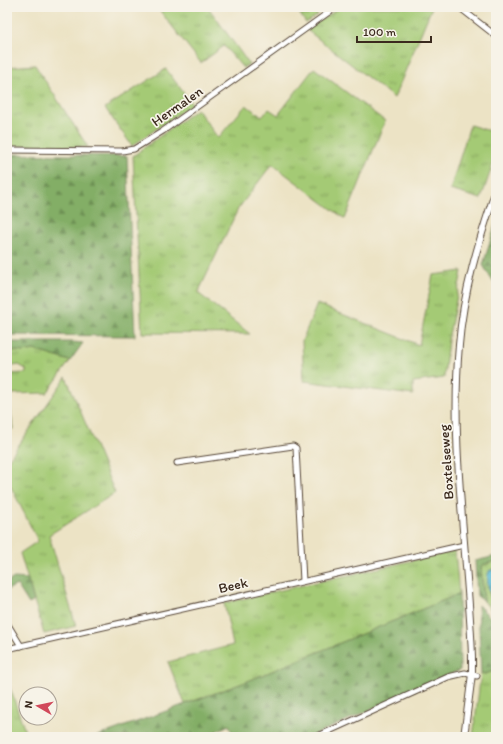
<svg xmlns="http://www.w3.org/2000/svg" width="503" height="744" viewBox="0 0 503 744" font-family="Itim,sans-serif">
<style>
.grass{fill:url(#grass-tufts);stroke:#707a4a}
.forest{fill:url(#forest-firs);stroke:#5f6c42}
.water{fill:url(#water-ripples);stroke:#487279}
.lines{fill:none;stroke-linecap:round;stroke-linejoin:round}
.minor-casing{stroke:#564637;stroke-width:7}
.major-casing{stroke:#564637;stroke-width:8}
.minor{stroke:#fff;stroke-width:5}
.major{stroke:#fff;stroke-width:6}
.labels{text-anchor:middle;stroke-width:3.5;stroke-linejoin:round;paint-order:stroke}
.street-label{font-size:14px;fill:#3b2a1e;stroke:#f7f3e8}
</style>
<defs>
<pattern id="grass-tufts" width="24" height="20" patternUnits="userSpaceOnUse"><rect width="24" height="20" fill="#a4ca75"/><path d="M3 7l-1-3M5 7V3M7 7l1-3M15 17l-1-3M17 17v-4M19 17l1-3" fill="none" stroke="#87a45f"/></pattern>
<pattern id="forest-firs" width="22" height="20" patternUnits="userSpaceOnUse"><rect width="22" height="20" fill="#83ae66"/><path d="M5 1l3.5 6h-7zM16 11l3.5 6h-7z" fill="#6c8e53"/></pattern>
<pattern id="water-ripples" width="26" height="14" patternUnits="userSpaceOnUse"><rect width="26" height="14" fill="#56b9d4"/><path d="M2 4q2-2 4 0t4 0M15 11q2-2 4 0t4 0" fill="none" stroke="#4897ab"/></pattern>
</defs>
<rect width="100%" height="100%" fill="#f7f3e8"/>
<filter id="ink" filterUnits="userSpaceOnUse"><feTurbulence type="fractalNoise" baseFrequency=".025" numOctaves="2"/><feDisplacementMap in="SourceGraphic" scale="8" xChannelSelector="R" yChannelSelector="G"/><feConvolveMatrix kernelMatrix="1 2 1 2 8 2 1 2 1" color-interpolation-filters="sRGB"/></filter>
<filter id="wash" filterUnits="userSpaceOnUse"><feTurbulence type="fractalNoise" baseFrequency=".012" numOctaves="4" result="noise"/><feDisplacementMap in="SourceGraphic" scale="16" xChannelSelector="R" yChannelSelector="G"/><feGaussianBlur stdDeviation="0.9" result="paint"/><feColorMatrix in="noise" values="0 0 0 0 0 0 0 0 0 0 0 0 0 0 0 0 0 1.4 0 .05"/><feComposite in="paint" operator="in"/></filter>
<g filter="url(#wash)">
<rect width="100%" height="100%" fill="#ece3c5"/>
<g class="grass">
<polygon points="157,7 208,7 249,64 243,68 224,46 201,63"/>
<polygon points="295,7 312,7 318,15 306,23"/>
<polygon points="340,7 432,7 394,98 307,30"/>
<polygon points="35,65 88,147 10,146 7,141 7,67"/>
<polygon points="314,68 385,121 345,219 272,164 238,209 198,293 250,334 142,333 133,156 197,109 218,138 246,105 262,117 269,109 278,115"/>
<polygon points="166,69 192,104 132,146 105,108"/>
<polygon points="470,125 496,133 496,155 481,199 450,190"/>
<polygon points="462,271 448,340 444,378 413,382 413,395 304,381 302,341 317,304 419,345 433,275"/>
<polygon points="7,350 24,352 34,350 70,361 47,393 9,394 13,429 7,430 7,374 26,373 26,369 19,365 7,367"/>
<polygon points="66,377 115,493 49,535 76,626 44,634 20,553 38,541 7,479 7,462"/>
<polygon points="455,551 459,594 243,683 185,704 168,662 233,645 224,603"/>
<path d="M496,561V570L492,569C489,578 486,589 491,598C495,607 496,606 496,617L484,601L481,567L482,565Z"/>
<polygon points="496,670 496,737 473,737 481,673 485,674"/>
<polygon points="7,679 27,737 7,737"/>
</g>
<g class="forest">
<polygon points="7,154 127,156 135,336 7,335"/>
<polygon points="496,222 496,281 493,282 483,265"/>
<polygon points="7,342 73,342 83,343 70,361 34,350 24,352 7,350"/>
<polygon points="496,556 496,561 482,565 481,567 484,601 477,596 475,561"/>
<polygon points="14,578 28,579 34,601 29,604 17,585 7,590 7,582"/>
<polygon points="459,594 460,670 309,737 234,737 229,725 204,737 95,737 243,683"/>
<polygon points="478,605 496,623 496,670 485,674 481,673"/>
</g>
<path class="water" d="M490,570H496V604C490,598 484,577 490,570Z"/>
</g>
<g filter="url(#ink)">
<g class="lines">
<g class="minor-casing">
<g id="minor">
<polyline points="459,7 496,36"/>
<polyline points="7,150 122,151 134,149 163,131 336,7"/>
<polyline points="177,463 293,446 296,448 303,581"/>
<polyline points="7,623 21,646"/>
<polyline points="7,649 464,545"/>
<polyline points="316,737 448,677 465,673 477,676"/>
</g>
</g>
<g class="major-casing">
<path id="major" d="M464,737L472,674V656C468,552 450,449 459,345C463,292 479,240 496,190"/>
</g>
<use href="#minor" class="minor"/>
<use href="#major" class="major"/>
</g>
</g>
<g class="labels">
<g class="street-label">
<text transform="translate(177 106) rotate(-35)" y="5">Hermalen</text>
<text transform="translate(446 462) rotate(-94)" y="5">Boxtelseweg</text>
<text transform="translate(233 585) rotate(-13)" y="5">Beek</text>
</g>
</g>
<rect width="503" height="744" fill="none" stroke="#f7f3e8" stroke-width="24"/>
<g transform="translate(38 706) rotate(279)"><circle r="19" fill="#f7f3e8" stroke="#aca397"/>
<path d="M0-3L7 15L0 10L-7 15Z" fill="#d1495b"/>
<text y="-6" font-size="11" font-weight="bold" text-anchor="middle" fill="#3b2a1e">N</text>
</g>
<path d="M357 36v6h74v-6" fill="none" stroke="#3b2a1e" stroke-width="2"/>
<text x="363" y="36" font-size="12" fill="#3b2a1e" stroke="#f7f3e8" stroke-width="3" paint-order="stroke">100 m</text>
</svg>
